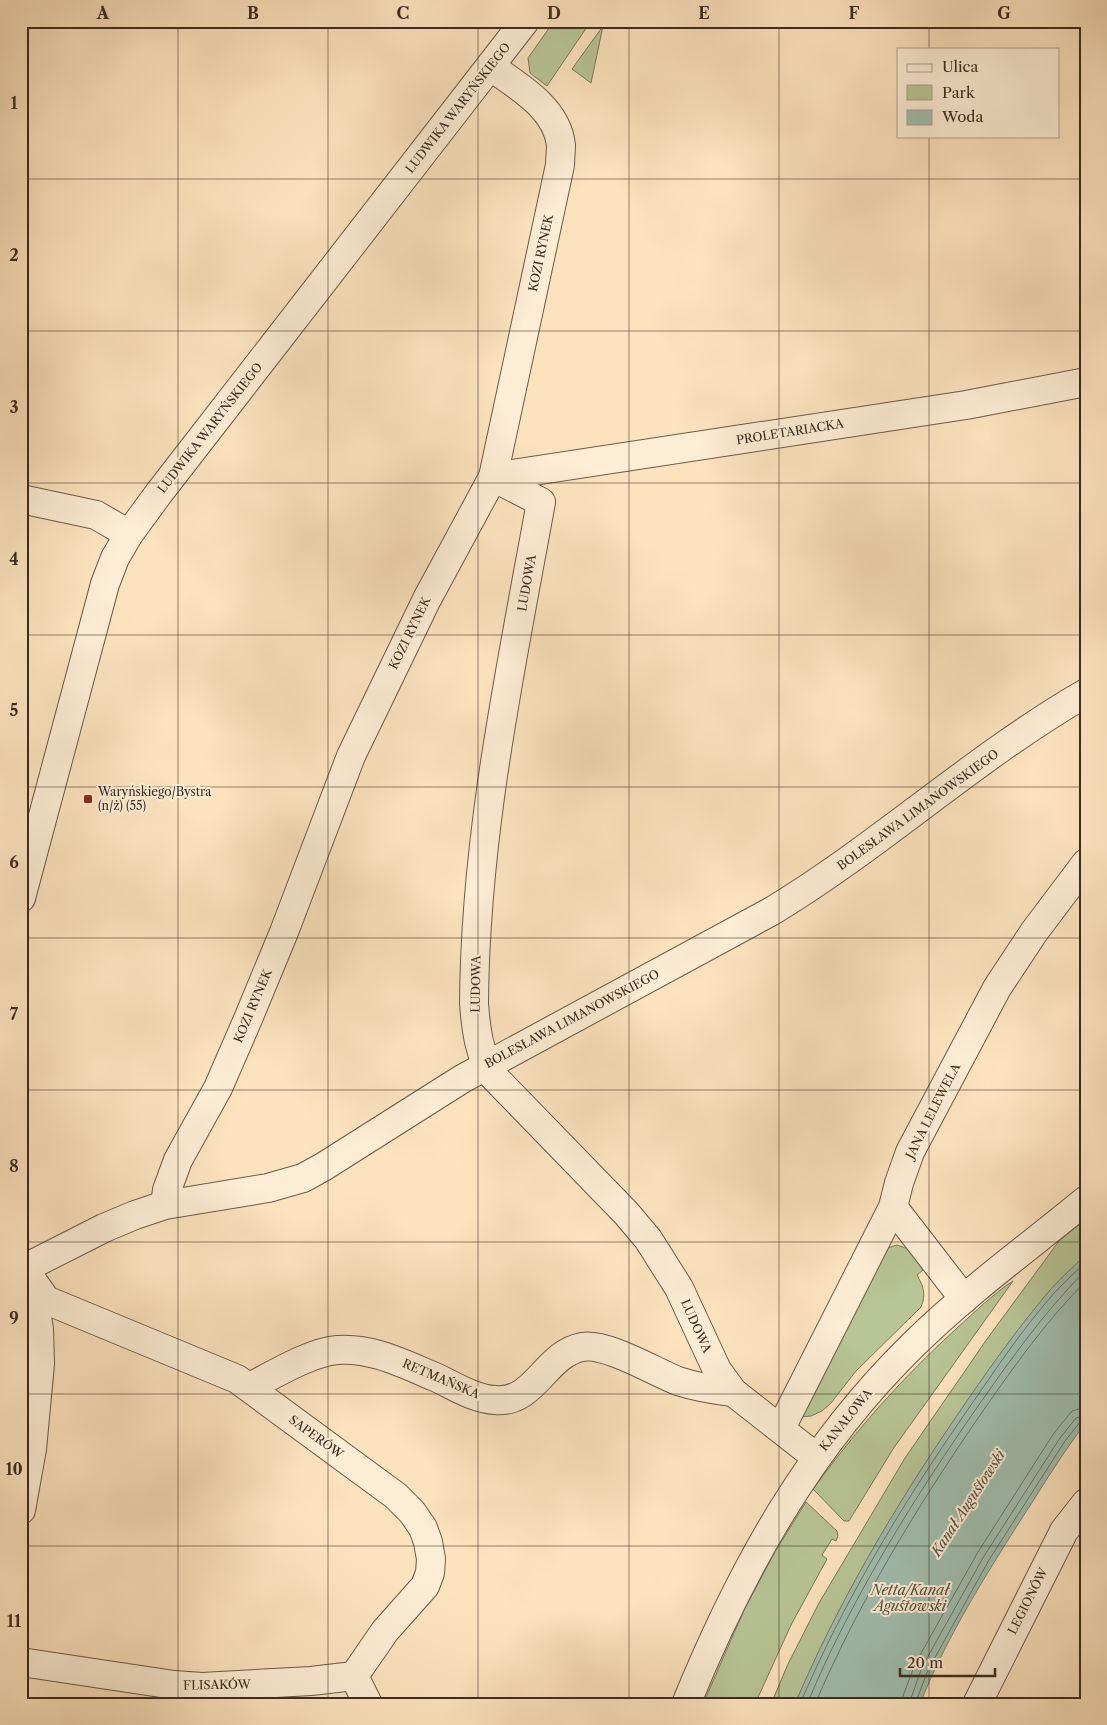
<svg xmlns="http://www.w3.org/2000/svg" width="1107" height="1725" viewBox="0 0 1107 1725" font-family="'Libre Caslon Text',serif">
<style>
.green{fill:#b8c596;stroke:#7a785c}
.water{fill:#a0beae;stroke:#788476}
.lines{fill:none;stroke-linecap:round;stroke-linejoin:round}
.shore{stroke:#6e7568;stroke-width:1}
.minor-casing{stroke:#6c5a48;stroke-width:30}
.minor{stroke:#fdedd5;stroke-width:28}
.grid{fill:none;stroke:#3c2c21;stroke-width:1;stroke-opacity:0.55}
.poi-dot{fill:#8f2418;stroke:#fdedd5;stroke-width:2}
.labels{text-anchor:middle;stroke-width:4;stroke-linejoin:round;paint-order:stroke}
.street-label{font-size:12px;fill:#3c2c21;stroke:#fdedd5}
.poi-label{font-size:12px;fill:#3c2c21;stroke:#fdedd5;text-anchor:start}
.water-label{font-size:14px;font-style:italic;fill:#555044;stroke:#fdedd5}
.neatline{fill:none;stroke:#3c2c21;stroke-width:2}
.grid-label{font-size:16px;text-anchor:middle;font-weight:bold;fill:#3c2c21}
</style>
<rect width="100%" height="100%" fill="#fce3be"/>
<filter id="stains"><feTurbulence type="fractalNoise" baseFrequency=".004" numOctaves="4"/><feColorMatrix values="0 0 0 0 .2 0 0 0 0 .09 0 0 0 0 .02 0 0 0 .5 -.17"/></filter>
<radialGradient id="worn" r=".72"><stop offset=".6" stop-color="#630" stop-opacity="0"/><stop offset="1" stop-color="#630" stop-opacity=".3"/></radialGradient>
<g class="green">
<polygon points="554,21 591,21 547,86 530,73 528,58"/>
<polygon points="603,26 591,83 572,69"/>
<path d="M1086,1219V1255C1074,1266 1062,1277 1051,1289C1016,1330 986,1373 956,1417C894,1508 838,1603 795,1704H771L788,1664L819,1603L905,1458L987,1339L1059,1241Z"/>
<path d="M897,1245L908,1249L923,1270L917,1275C924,1287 926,1295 921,1307L856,1371L831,1403L822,1411L811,1416L799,1417L884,1249Z"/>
<path d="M1013,1281L893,1449L849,1521H844L813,1489C856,1430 903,1377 957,1328C975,1312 993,1294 1013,1281Z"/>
<polygon points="806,1502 837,1531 838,1536 836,1541 832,1539 822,1555 827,1559 791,1625 755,1704 703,1704 745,1608 776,1550"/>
</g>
<path class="water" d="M1086,1255V1423C1062,1453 1043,1486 1022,1518C985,1576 945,1640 920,1704H795C838,1603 894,1508 956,1417C986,1373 1016,1330 1051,1289C1062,1277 1074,1266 1086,1255Z"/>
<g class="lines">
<g class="shore">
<path d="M800,1704C843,1603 900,1508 962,1418C992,1375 1021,1330 1056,1291C1066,1281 1076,1271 1086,1262"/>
<path d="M807,1704C849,1604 906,1511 967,1422C1004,1369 1040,1316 1086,1270"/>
<path d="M815,1704C858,1604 915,1510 976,1421C1010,1372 1044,1323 1086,1281"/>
<polyline points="902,1704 903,1696 915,1664 978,1552 1054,1433 1072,1411 1086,1407"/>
<polyline points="909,1704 922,1667 984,1556 1060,1438 1076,1418 1086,1415"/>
<polyline points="915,1704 928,1670 989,1560 1065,1441 1080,1422 1086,1421"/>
</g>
<g class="minor-casing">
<g id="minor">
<path d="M493,477L541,502C511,668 475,834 474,1004C476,1029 479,1056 494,1077L626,1213L648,1239L679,1288L717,1370L733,1392L816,1457"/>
<polyline points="493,477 966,405 1086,382"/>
<polyline points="21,499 96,515 129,534"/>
<polyline points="21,898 105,584 115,558 129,534 159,493 525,21"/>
<path d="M165,1205L167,1190L178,1160L218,1088L248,1019L284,932L351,756L427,599L493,477L560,165C560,158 561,152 561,145C557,108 518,86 491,67"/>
<polyline points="893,1207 964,1299"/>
<path d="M21,1266L35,1263L104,1228L135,1215L165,1205L268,1188L303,1178L323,1167L462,1079L772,911C881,845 975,757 1086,693"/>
<polyline points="22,1266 46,1300 237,1379 396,1496 412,1512 423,1528 428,1542 431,1559 430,1573 425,1586 385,1631 354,1676 368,1704"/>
<path d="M250,1387C273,1375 311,1352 337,1350C371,1347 404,1364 435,1377C453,1385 474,1399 495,1400C535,1404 545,1354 582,1347C605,1342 655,1372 678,1381C696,1387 715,1390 733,1392"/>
<polyline points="781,1428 893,1207 899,1183 910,1152 997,988 1034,932 1086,863"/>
<polyline points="21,1510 32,1449 40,1364 39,1329 35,1304 28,1282"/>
<polyline points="21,1662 174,1685 202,1687 311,1681 354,1676"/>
<path d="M686,1704C741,1569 810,1445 915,1343C968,1291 1029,1247 1086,1200"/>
<polyline points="977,1704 1064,1531 1086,1503"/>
</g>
</g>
<use href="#minor" class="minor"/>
</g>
<path class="grid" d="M178,21V1704M328,21V1704M478,21V1704M629,21V1704M779,21V1704M929,21V49M929,136V1704M21,179H1086M21,331H1086M21,483H1086M21,635H1086M21,787H1086M21,938H1086M21,1090H1086M21,1242H1086M21,1394H1086M21,1546H1086"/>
<rect class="poi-dot" x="83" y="794" width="10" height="10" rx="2.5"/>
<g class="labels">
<g class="street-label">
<text transform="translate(458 108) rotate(-52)" y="4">LUDWIKA WARYŃSKIEGO</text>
<text transform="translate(541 253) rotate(-78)" y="4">KOZI RYNEK</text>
<text transform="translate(210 428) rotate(-52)" y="4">LUDWIKA WARYŃSKIEGO</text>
<text transform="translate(790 432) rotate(-9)" y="4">PROLETARIACKA</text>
<text transform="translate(527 583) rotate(-80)" y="4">LUDOWA</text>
<text transform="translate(410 633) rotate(-64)" y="4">KOZI RYNEK</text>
<text transform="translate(918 810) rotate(-36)" y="4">BOLESŁAWA LIMANOWSKIEGO</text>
<text transform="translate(476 984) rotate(-89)" y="4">LUDOWA</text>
<text transform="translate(253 1006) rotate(-67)" y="4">KOZI RYNEK</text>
<text transform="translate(572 1019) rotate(-28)" y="4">BOLESŁAWA LIMANOWSKIEGO</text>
<text transform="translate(933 1111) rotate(-63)" y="4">JANA LELEWELA</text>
<text transform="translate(696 1326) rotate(66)" y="4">LUDOWA</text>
<text transform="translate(441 1379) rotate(23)" y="4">RETMAŃSKA</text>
<text transform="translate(846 1420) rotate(-51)" y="4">KANAŁOWA</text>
<text transform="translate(316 1437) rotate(36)" y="4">SAPERÓW</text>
<text transform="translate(1028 1601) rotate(-63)" y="4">LEGIONÓW</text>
<text transform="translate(217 1685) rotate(-1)" y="4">FLISAKÓW</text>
</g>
<g class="poi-label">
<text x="98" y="796">Waryńskiego/Bystra<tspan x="98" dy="14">(n/ż) (55)</tspan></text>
</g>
<g class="water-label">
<text transform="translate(968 1503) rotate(-57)" y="5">Kanał Augustowski</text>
<text x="910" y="1595">Netta/Kanał<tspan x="910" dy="16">Agustowski</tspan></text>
</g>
</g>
<rect width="1107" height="1725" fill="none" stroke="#fce3be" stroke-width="55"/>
<rect x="897" y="48" width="162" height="90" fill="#fdedd5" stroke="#b0a08d"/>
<rect x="907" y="64" width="25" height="8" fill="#fdedd5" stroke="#b0a08d"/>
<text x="942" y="72" font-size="15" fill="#3c2c21">Ulica</text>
<rect x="907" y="85" width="25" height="15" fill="#b8c596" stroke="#b0a08d"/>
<text x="942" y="98" font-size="15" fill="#3c2c21">Park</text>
<rect x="907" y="110" width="25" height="15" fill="#a0beae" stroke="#b0a08d"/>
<text x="942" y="122" font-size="15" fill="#3c2c21">Woda</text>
<path d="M900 1668v8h95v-8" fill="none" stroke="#3c2c21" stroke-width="2.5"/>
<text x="907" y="1668" font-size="15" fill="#3c2c21" stroke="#fdedd5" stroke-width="4" paint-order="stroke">20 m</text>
<rect x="28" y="28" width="1052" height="1670" class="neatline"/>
<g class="grid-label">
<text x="103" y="19">A</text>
<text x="253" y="19">B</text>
<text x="403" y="19">C</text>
<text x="554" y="19">D</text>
<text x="704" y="19">E</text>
<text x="854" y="19">F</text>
<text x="1004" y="19">G</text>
<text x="14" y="109">1</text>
<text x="14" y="261">2</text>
<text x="14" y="413">3</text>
<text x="14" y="565">4</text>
<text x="14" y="716">5</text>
<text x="14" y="868">6</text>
<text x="14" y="1020">7</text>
<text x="14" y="1172">8</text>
<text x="14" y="1324">9</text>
<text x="14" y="1475">10</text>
<text x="14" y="1627">11</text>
</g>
<rect width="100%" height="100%" filter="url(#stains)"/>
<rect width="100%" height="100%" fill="url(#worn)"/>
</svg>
